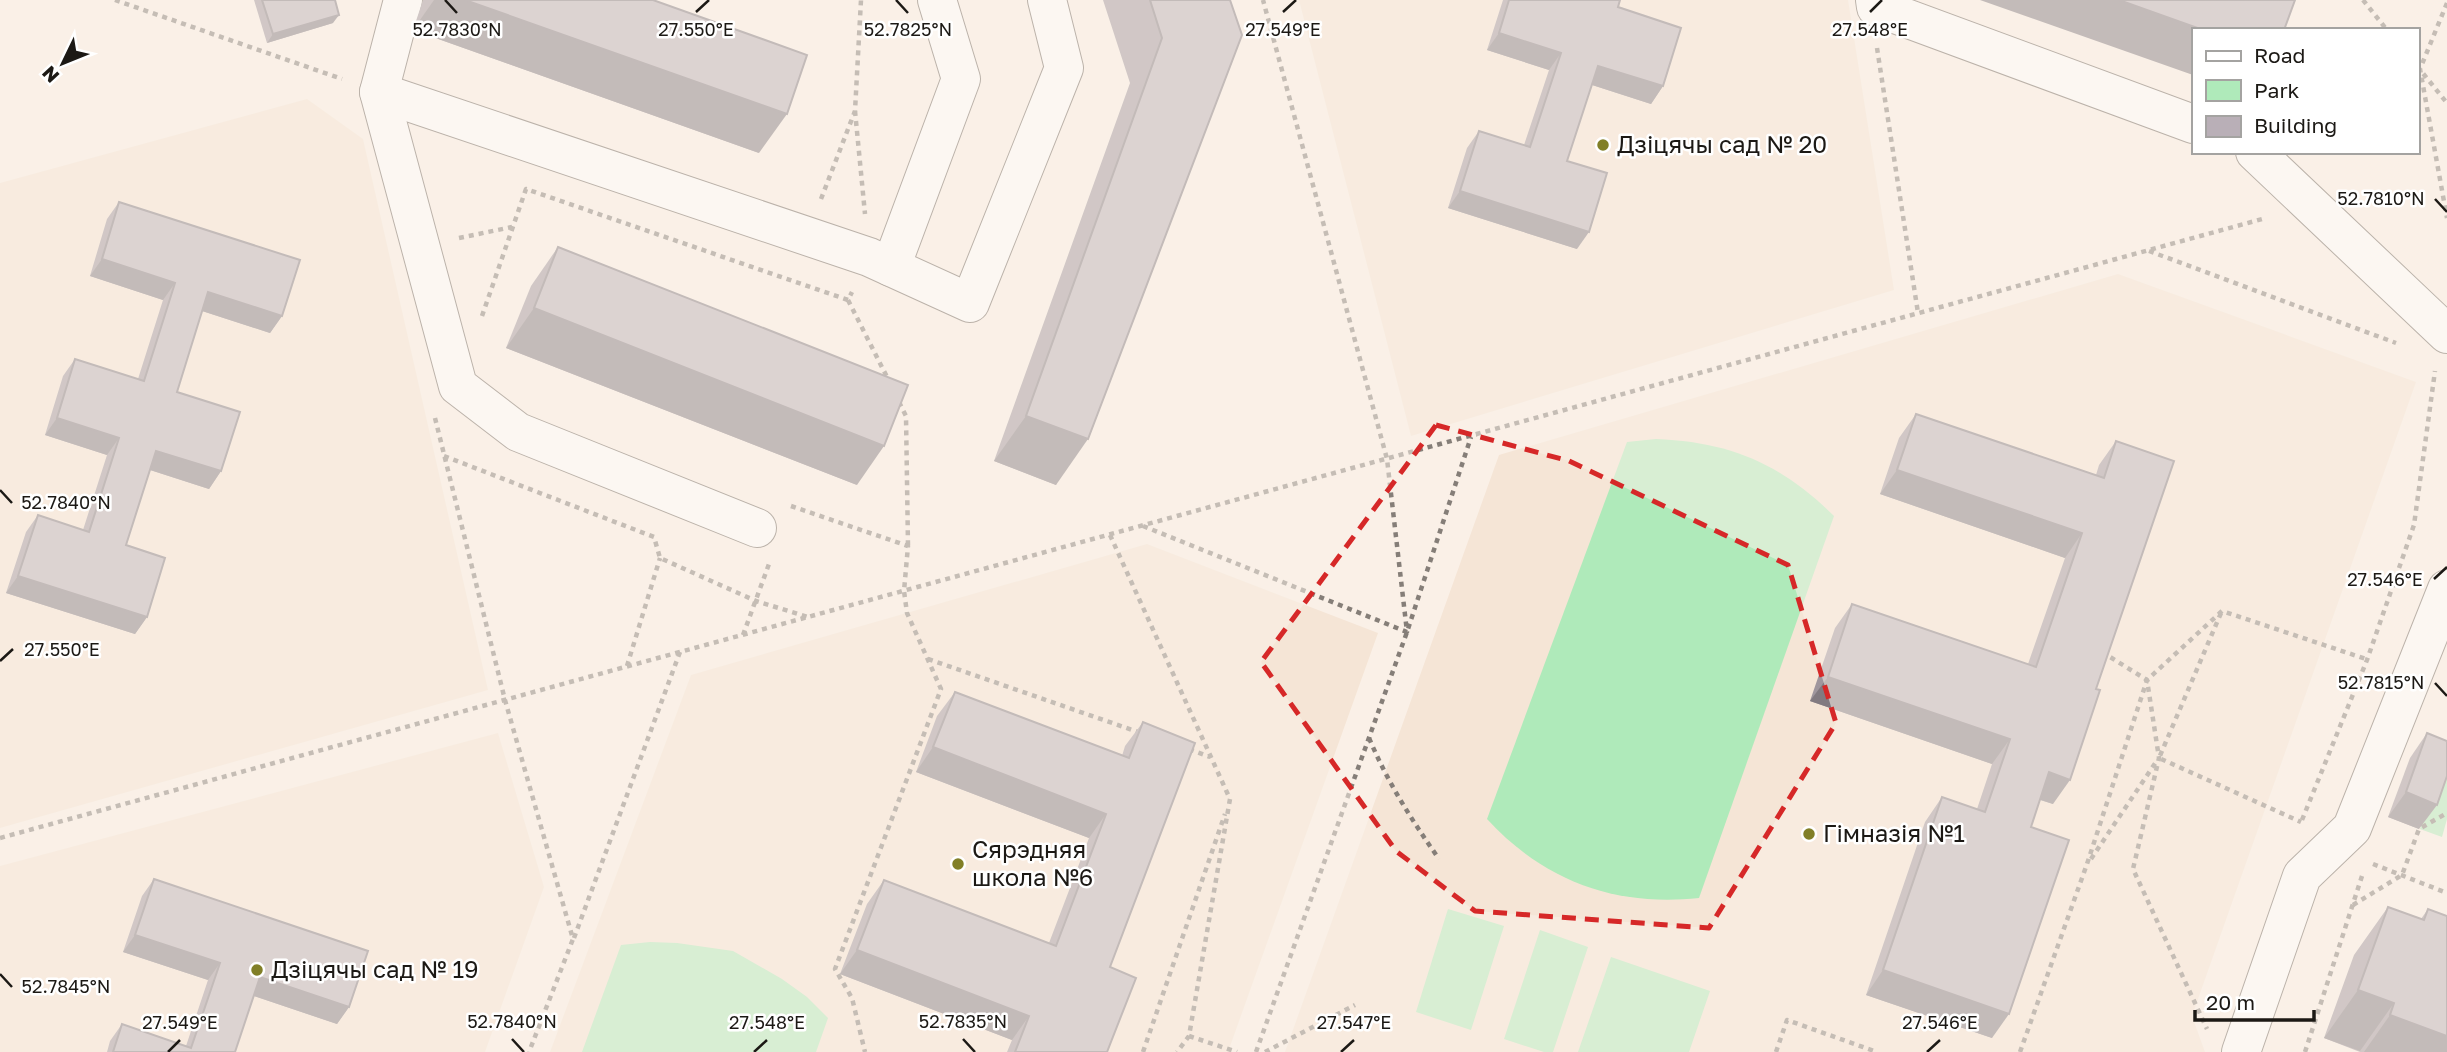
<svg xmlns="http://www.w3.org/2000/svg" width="2447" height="1052" viewBox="0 0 2447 1052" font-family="'Golos Text',sans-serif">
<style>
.built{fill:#f5e5d6}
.green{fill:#afeaba}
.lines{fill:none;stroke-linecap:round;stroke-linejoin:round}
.minor-casing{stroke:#716860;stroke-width:40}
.path{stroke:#857e78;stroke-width:4.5;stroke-dasharray:5 5;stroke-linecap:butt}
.minor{stroke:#fff;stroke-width:38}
.wall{fill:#9f969d}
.shaded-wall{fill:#827a80}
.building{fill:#b9afb7;stroke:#827a80;stroke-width:2}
.marked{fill:none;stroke:#d62828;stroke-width:5;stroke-dasharray:14 9;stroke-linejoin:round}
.ticks{fill:none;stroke:#1c1915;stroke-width:2.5}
.poi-dot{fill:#817f27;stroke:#fff;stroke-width:2.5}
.labels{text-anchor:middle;stroke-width:5;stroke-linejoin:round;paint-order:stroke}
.poi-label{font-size:24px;fill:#1c1915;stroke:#fff;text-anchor:start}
.ticks-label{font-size:18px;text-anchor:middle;fill:#1c1915;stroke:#fff;stroke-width:5;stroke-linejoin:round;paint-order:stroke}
</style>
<rect width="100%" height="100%" fill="#faf0e7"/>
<g class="built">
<polygon points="1299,0 1848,0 1894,290 1411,436"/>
<polygon points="307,99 363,139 488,690 0,828 0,183"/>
<polygon points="2118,274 2416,382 2192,1016 2205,1052 1285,1052 1499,455"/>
<polygon points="1147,544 1378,633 1228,1052 550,1052 691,675"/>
<polygon points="498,733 544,887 485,1052 0,1052 0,866"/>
</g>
<g class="green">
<path d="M1656,439C1731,442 1781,464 1834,516L1699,898C1615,907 1544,881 1487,819L1627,442Z"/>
<polygon points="2447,755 2447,819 2442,837 2420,829"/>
<polygon points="1448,909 1504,926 1471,1030 1416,1012"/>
<polygon points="1540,930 1588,947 1553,1052 1544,1052 1504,1039"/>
<polygon points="650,942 677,943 733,951 782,979 807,997 828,1018 816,1052 582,1052 621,945"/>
<polygon points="1611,957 1710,991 1689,1052 1578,1052"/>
</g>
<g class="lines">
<g class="minor-casing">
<g id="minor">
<polyline points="403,0 379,92 458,386 518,432 757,528"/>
<polyline points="1875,0 1876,7 2193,124"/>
<polyline points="379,92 869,257 970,303 1064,68 1047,0"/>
<polyline points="2255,152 2447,334"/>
<polyline points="891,267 961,79 937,0"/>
<polyline points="2241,1052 2302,876 2352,828 2447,589"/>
</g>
</g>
<g class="path">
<polyline points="115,0 342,79"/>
<polyline points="2363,0 2387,30"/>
<polyline points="2447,3 2420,69 2447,218"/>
<polyline points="1877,48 1918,313"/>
<polyline points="2417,66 2447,103"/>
<polyline points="855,111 865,214"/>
<polyline points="821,199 855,111 861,0"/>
<polyline points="459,238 512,227"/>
<polyline points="2149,251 2396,343"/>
<polyline points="848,300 889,381"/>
<polyline points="482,316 526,189 848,300 852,292"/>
<polyline points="899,402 906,416 908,546"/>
<polyline points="435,418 505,700 573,939 529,1052"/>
<polyline points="444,456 654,537 660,558 756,601 808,617"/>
<polyline points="791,506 908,546 904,591 907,613 941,689 835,969 852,998 865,1052"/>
<polyline points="1143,526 1407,632 1387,459 1263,0"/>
<polyline points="1110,535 1230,799 1189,1036 1177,1052"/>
<polyline points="2221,613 2159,758 2301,822"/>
<polyline points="743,635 769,564"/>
<polyline points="2102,652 2147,680 2159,758 2133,869 2207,1029"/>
<polyline points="928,659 1141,733"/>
<polyline points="627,666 660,558"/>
<path d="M1369,738C1388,783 1411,819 1439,859"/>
<polyline points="1189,749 1210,757"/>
<polyline points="2302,820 2367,660 2414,525 2435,371"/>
<polyline points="0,838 2266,218"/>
<polyline points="2091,859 2156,762"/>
<polyline points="2373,864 2447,893"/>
<polyline points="2353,905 2402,875 2419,829 2447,813"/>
<polyline points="574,938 680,652"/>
<polyline points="1189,1036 1237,1052"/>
<polyline points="1143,1052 1225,814"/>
<polyline points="1256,1052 1407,632 1471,437"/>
<polyline points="1265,1052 1355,1005"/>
<polyline points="1776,1052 1787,1020 1877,1052"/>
<polyline points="2020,1052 2087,864 2147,680 2222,611 2369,660"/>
<polyline points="2305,1052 2362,876"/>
</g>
<use href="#minor" class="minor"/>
</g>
<g class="wall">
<polygon points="254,0 335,0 333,23 267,43"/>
<polygon points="423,0 653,0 759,153 413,30"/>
<polygon points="1103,0 1230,0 1056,485 994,461 1130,83"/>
<polygon points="1503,0 1620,0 1618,7 1663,86 1651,104 1592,85 1567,161 1577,249 1448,208 1467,148 1479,131 1524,145 1549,70 1487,50"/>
<polygon points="119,202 282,316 270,333 202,311 177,392 221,471 209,489 150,470 126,545 147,617 135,634 6,593 26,532 38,515 83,530 107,455 45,435 63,376 75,359 138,379 163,300 90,276 107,219"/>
<polygon points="558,247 857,485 506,348 531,286"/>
<polygon points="1916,414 2096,475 2099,465 2116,441 2053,804 2040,800 2031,827 1992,1038 1866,995 1925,822 1942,797 1977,809 1992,764 1810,701 1835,628 1852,604 2028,664 2065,558 1880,494 1899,438"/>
<polygon points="955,692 1122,756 1125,746 1143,722 1110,967 1107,1052 1007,1052 1012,1040 840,974 867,904 884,880 1049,943 1089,838 916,772 937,716"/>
<polygon points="2427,733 2419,829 2388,817 2410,758"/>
<polygon points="154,879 349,1007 337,1024 254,996 235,1052 107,1052 110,1041 122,1024 186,1046 208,980 123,952 142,896"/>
<polygon points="2388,907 2421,919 2428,909 2447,1052 2360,1052 2324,1038 2354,955"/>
</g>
<g class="shaded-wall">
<polygon points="434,0 465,0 787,114 759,153 413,30"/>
<polygon points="1980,0 2119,0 2203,30 2193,30 2193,75"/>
<polygon points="339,15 333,23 267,43 273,34"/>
<polygon points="1499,33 1561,53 1549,70 1487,50"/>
<polygon points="1598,66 1663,86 1651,104 1586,83"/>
<polygon points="1460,191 1589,232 1577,249 1448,208"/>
<polygon points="102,259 175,283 163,300 90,276"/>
<polygon points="208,292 282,316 270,333 196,309"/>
<polygon points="534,308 884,446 857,485 506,348"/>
<polygon points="1026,416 1088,439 1056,485 994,461"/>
<polygon points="57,418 119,438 107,455 45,435"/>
<polygon points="156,451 221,471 209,489 144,468"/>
<polygon points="1897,470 2082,533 2065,558 1880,494"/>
<polygon points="18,576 147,617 135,634 6,593"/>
<polygon points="1828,677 2010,739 1992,764 1810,701"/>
<polygon points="933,747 1106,814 1089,838 916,772"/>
<polygon points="2049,772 2070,780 2053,804 2032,797"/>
<polygon points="2406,792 2437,805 2419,829 2388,817"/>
<polygon points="135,935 220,963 208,980 123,952"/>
<polygon points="857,950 1029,1016 1012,1040 840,974"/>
<polygon points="1883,970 2009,1014 1992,1038 1866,995"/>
<polygon points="260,977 349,1007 337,1024 248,994"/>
<polygon points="2358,990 2394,1003 2360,1051 2324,1038"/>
<polygon points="2390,1015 2447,1036 2447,1052 2364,1052"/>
</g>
<g class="building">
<polygon points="262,0 335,0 339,15 273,34"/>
<polygon points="465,0 653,0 807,55 787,114"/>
<polygon points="1150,0 1230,0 1242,35 1088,439 1026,416 1162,38"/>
<polygon points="1509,0 1620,0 1618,7 1681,28 1663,86 1598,66 1567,161 1607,173 1589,232 1460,191 1479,131 1530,147 1561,53 1499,33"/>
<polygon points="2119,0 2295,0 2284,30 2203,30"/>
<polygon points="119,202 300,260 282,316 208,292 177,392 240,412 221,471 156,451 126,545 165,558 147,617 18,576 38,515 89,532 119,438 57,418 75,359 144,381 175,283 102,259"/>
<polygon points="558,247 908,385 884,446 534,308"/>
<polygon points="1916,414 2104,478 2116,441 2174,461 2096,689 2100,690 2070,780 2049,772 2031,827 2069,840 2009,1014 1883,970 1942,797 1985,812 2010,739 1828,677 1852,604 2036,667 2082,533 1897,470"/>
<polygon points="955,692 1129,758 1143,722 1195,743 1110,967 1136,978 1107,1052 1015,1052 1029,1016 857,950 884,880 1056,946 1106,814 933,747"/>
<polygon points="2427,733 2447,741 2447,776 2437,805 2406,792"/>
<polygon points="154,879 368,951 349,1007 260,977 235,1052 113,1052 122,1024 191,1048 220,963 135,935"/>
<polygon points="2388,907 2424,920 2428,909 2447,916 2447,1036 2390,1015 2394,1003 2358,990"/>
</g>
<path d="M0 0H2447V1052H0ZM1436,425L1569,461L1788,565L1836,723L1709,928L1475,911L1396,851L1261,662Z" fill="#faf0e7" fill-opacity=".55" fill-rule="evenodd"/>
<path class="marked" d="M1436,425L1569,461L1788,565L1836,723L1709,928L1475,911L1396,851L1261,662Z"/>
<path class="ticks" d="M445,0L457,13M896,0L908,13M696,12L709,0M1283,12L1296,0M1870,12L1882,0M2435,199L2447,212M0,490L12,503M2434,579L2447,567M0,661L13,649M2435,683L2447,696M0,974L12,987M512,1039L524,1052M963,1039L975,1052M168,1052L180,1040M754,1052L767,1040M1341,1052L1354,1040M1927,1052L1940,1040"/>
<g class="poi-dot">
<circle cx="1603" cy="145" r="7"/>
<circle cx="1809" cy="834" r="7"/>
<circle cx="958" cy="864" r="7"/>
<circle cx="257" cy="970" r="7"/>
</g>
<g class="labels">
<g class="poi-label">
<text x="1617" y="153">Дзіцячы сад № 20</text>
<text x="1823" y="842">Гімназія №1</text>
<text x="972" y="858">Сярэдняя<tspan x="972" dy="28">школа №6</tspan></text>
<text x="271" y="978">Дзіцячы сад № 19</text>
</g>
</g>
<g class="ticks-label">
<text x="696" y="36">27.550°E</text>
<text x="1283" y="36">27.549°E</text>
<text x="1870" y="36">27.548°E</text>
<text x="457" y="36">52.7830°N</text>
<text x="908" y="36">52.7825°N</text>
<text x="2381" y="205">52.7810°N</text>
<text x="66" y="509">52.7840°N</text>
<text x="2385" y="586">27.546°E</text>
<text x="62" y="656">27.550°E</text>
<text x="2381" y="689">52.7815°N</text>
<text x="66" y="993">52.7845°N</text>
<text x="512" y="1028">52.7840°N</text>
<text x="963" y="1028">52.7835°N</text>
<text x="180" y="1029">27.549°E</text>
<text x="767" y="1029">27.548°E</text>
<text x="1354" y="1029">27.547°E</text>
<text x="1940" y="1029">27.546°E</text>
</g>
<rect x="2192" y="28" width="228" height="126" fill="#ffffff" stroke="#a4a3a1" stroke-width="2"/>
<rect x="2206" y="51" width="35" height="10" fill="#ffffff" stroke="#a4a3a1" stroke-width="2"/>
<text x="2254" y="63" font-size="21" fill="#1c1915">Road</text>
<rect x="2206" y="80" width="35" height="21" fill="#afeaba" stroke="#a4a3a1" stroke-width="2"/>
<text x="2254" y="98" font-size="21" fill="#1c1915">Park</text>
<rect x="2206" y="116" width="35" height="21" fill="#b9afb7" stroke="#a4a3a1" stroke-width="2"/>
<text x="2254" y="133" font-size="21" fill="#1c1915">Building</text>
<g transform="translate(63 63) rotate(227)" stroke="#ffffff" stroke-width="5" paint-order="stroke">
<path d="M0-5L12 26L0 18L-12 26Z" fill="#1c1915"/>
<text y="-10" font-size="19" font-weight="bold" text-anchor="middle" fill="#1c1915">N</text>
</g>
<path d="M2195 1010v10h119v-10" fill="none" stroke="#1c1915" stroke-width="3.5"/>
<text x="2206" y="1010" font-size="21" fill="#1c1915" stroke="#ffffff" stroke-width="5" paint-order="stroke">20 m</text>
</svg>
